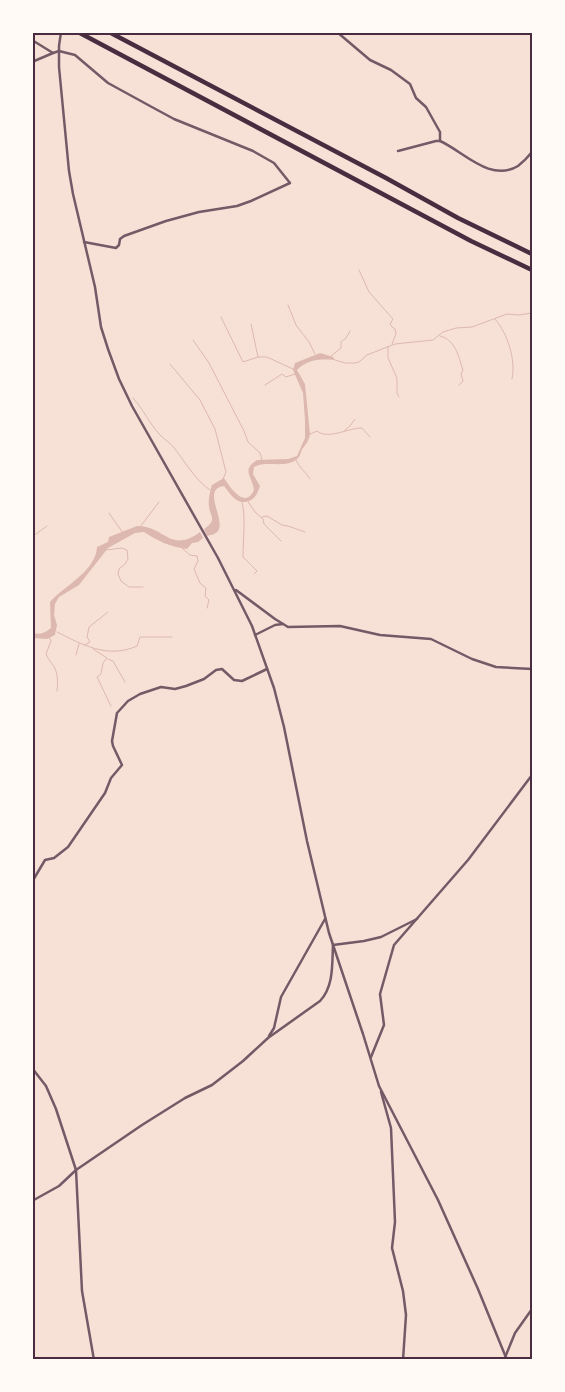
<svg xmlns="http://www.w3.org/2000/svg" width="565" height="1392" viewBox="0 0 565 1392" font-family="'Golos Text',sans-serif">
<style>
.water{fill:#dcb8b0}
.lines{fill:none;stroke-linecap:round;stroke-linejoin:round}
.stream{stroke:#dcb8b0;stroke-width:1}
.minor{stroke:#755966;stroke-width:2.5}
.trunk{stroke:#4a2c40;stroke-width:4.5}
.neatline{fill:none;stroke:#4a2c40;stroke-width:2}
</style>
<rect width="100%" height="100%" fill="#f7e1d7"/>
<g class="water">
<path d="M320,353L333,357L335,360C320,359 308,359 297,370L305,384L310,434C309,440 307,443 303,448C300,452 301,456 297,459C286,469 266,460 254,467L253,474L260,486C258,492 256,497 251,500C238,507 231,495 224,486C201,489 226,519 218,531C215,535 210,535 207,536L204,529C217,520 211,518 209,507C208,500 210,491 212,485L224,478C230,487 245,510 254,490C252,476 241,470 257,460L288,459L297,456L305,438V420L303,393L293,370L295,363Z"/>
<path d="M137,526C165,526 170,554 200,532L203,538L198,542L192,543L187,549C170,547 158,541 144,532L135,533L108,548L79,585L59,597L55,604L54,615L57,625L55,635L47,639L33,638V633C40,635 45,633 51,628L50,602C64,586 96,571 97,547L108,542L109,537Z"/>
</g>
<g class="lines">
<g class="stream">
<polyline points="359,270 369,292 393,319 390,324 392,327 395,329 396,334 392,344"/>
<polyline points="288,305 296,325 309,342 315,354"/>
<polyline points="221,317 243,362 258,357"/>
<path d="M495,319C508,334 516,360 512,379"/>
<polyline points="251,324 258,357 267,357 293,369"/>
<path d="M440,336C456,340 458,356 463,370L461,374L463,381L459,385"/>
<polyline points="193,340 209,363 244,431 248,442 260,453 262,460"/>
<polyline points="388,346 388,358 397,378 397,393 399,397"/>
<polyline points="331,356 341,348 341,342 346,338 350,331"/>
<polyline points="335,360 345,363 355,363 359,362 367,355 395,344 433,340 443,332 456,328 472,327 507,314 519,315 532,313"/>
<polyline points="170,364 200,400 215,429 226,472 223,479"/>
<polyline points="265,385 282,374 286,377 295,374"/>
<path d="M133,398C144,410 149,423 160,435C165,440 171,443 175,449C186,463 195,480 210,490"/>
<polyline points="344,431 350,426 355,419"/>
<path d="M308,435L317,431C328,440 348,428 362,428L370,437"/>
<path d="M296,460C301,470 305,471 310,479"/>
<polyline points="247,500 255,512 263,519 264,524 281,541"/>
<path d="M242,502C246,517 243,540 243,557L257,571L254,574"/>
<polyline points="109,513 123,533"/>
<polyline points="262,517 267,516 282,525 288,526 305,532"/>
<polyline points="140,527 159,502"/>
<polyline points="32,537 47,526"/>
<polyline points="182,548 190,555 197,556 198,561 194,569 200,583 206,588 205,596 209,600 207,608"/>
<polyline points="106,550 122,548 127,550 128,559 125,564 119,569 118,574 121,581 129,587 143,587"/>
<path d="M57,632C83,645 108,659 137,646L140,637H172"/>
<path d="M49,637L51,641L46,654C48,659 50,661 53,665C58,672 58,683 57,691"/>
<polyline points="85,645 90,642 87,637 89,627 108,612"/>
<polyline points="93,649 107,658 103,663 101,674 97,677 111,706"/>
<polyline points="76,655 79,644"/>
<polyline points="108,659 113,661 125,682"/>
</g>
<g class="minor">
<polyline points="61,32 59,46 59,67 69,171 73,194 95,287 101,327 108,349 119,379 132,406 218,558 252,626 274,688 284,727 307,841 329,933 363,1034 379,1086 438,1200 478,1289 507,1360"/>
<polyline points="337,32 370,60 391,70 410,84 416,98 426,107 440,132 440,141"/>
<polyline points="32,40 53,53 59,51 75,55 108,83 150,106 174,119 253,151 274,163 290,183 251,201 237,206 199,212 166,221 124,236 120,239 119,245 116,248 84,242"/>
<polyline points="32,62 53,53"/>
<path d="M398,151L436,141H440C463,151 490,183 518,166C523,162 528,157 532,152"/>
<polyline points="236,590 275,619 288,627 340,626 380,635 431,639 472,659 496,667 532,669"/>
<polyline points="255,635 275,625 283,624"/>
<polyline points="32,882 45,860 54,858 68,847 105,793 111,778 122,765 113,746 112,741 117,713 128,701 140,694 161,687 175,689 186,686 204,679 216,670 222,669 234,680 242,681 267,669"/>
<polyline points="269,1036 274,1028 281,997 325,919"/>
<polyline points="371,1057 384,1025 380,994 394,945 468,860 532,775"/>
<polyline points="32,1068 46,1086 56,1109 76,1170 82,1291 94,1360"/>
<polyline points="381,1092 391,1128 395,1222 392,1248 403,1291 406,1315 403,1360"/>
<path d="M32,1201L59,1186L76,1170L142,1125L185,1098L212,1085L243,1061L268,1038L320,1001C334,986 332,964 333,945L364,941L381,937L417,919"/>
<polyline points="504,1360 515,1333 532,1309"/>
</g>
<g class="trunk">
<polyline points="78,32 471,241 532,270"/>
<polyline points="109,32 386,178 458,218 532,254"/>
</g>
</g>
<rect width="565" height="1392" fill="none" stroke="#fffaf5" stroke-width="68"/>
<rect x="34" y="34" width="497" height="1324" class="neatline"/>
</svg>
